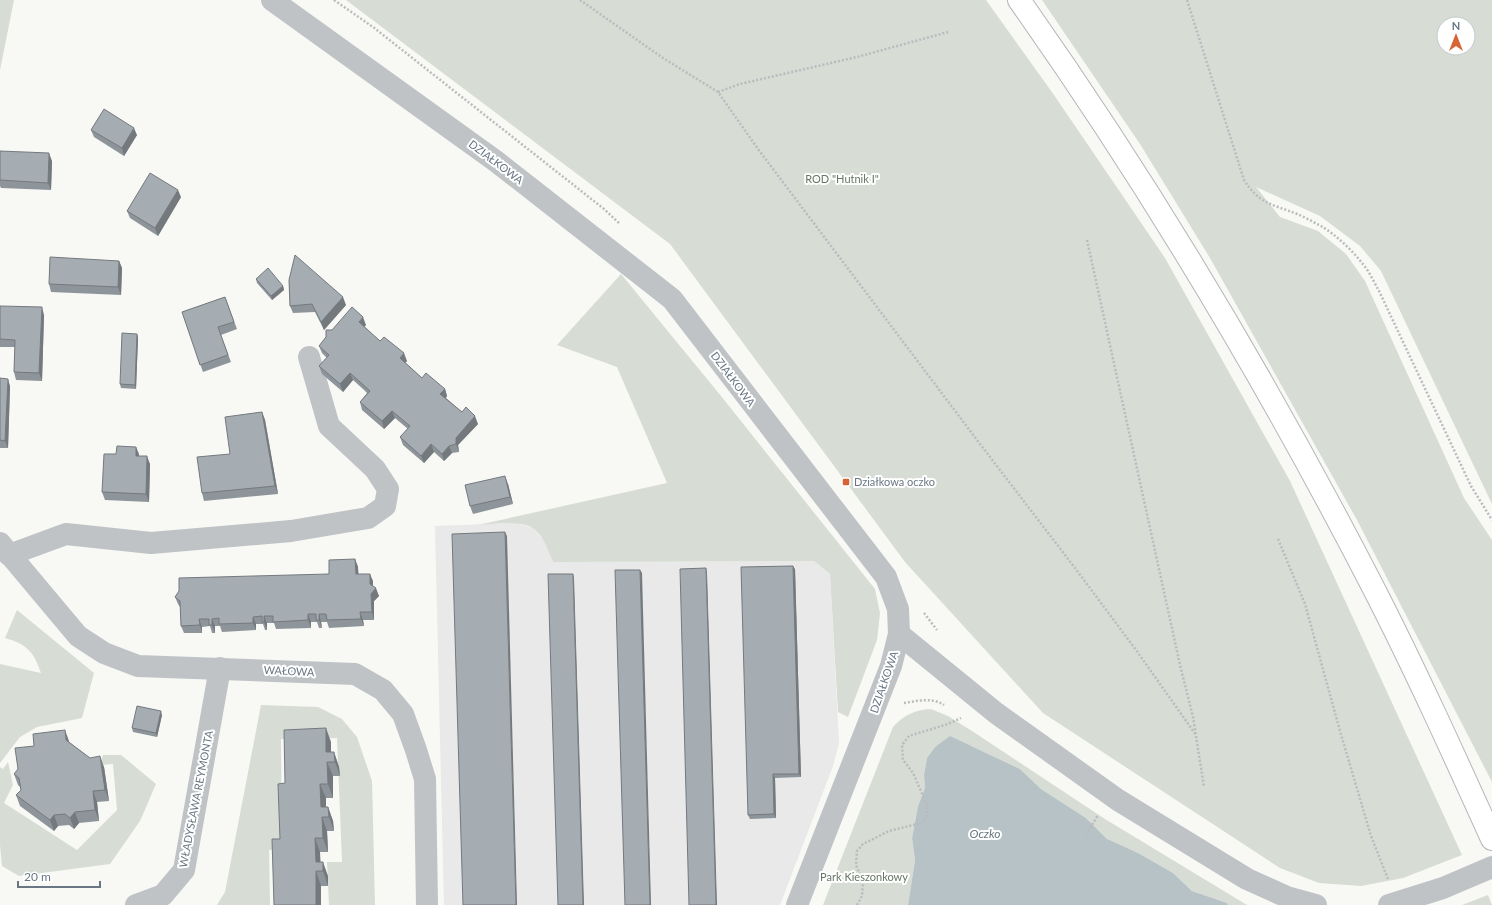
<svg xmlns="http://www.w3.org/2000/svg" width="1492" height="905" viewBox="0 0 1492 905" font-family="Lato,sans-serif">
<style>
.built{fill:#e8e9e8}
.green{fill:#d7dcd5;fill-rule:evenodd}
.water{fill:#b7c2c6}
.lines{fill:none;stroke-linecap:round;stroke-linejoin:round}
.major-casing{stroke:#b2b7bb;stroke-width:24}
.path{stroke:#b9bcbe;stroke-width:2.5;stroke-dasharray:2 2;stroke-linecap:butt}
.minor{stroke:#bfc3c6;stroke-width:22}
.major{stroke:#fff;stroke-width:22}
.wall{fill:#8e959a}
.shaded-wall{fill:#74797d}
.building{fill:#a5adb3;stroke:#74797d}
.poi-dot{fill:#d86335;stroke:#fff;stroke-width:1.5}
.labels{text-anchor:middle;stroke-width:4;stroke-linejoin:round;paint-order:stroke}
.street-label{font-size:11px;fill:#697784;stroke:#fff}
.park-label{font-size:11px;fill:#667763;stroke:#fff}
.poi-label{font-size:11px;fill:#697784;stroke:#fff;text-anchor:start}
.water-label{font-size:12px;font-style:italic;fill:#64777f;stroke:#fff}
</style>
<rect width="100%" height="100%" fill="#f8f8f5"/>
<polygon class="built" points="515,523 533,528 545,542 553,562 814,561 830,574 839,743 833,766 780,905 444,905 435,526"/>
<g class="green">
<polygon points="0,0 14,0 0,70"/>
<polygon points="346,0 986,0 1054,95 1165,258 1290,481 1462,855 1403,878 1361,886 1319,883 1280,868 1043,713 905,562 670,244"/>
<path d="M1042,0H1492V504L1381,271L1360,246L1320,216L1256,187L1280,217L1318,231L1346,254L1365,281L1464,498L1492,540V782L1357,520L1210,258L1140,144ZM1444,24H1468V48H1444Z"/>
<path d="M621,274L721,396L875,589L880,613L877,640L848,717L838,712L830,574L814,561L553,562C548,550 544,537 534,529C523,520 492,524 478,525L667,483L617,367L557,345Z"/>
<path d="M17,610L94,673L82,718L37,727L20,737L0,763V664L41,673C34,652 27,644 5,638Z"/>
<polygon points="261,705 318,707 342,719 357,737 372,781 375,905 329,905 327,862 342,862 337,738 281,739 282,849 269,850 270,905 217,905 225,892"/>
<path d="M931,709L948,716L972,731L1105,819L1247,905H1228L1227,903L1192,891L1173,873L1140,854L1110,842L1086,818L1041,789L1020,769L971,746L944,741L935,747L927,758L924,775L925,788L918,806L912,838L915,860L908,905H823L893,727C904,715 914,710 931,709Z"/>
<polygon points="103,755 121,755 156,784 140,821 110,864 19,876 2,866 0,845 0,767 3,769 8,762 13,785 4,803 77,850 117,810 113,764 99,765"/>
<polygon points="1488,895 1492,905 1462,905"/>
</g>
<polygon class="water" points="950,736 1020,769 1041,789 1086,818 1107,839 1140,854 1173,873 1192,891 1227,903 1228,905 908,905 915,860 912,838 918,806 925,788 924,775 927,758 935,747"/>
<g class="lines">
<g class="major-casing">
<path id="major" d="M1019,0C1151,187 1269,385 1374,589C1416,671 1454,755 1492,839"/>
</g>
<g class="path">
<polyline points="334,0 373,27 604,209 620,224"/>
<polyline points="580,0 663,58 718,92 758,149 980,444 1075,568 1136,650 1196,735"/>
<path d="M1187,0L1244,180C1259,204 1272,204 1297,214C1305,217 1313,222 1321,226C1336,235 1351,249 1362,263C1369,271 1374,282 1379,291L1471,486L1492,520"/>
<polyline points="718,92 740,84 857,57 948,32"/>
<polyline points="1087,240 1180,665 1193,717 1204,787"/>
<polyline points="1278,539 1305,604 1340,731 1371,836 1388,879"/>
<polyline points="924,613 937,630"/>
<path d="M904,703C917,701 932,697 944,705"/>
<polyline points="1086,835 1098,815"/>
<polyline points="857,905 862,896 863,882 856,865 857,851 863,844 889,831 921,823 926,817 928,807 913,773 903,760 902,745 909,736 948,724 961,718"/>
</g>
<g class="minor">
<polyline points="272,0 497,162 672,299 886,577 898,609 899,634 891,666 797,905"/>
<polyline points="0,543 78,636 104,653 138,666 355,674 383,690 403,714 416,750 425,779 427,905"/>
<polyline points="9,555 66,534 151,543 291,531 368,518 385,506 388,489 375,469 329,426 309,357"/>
<polyline points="899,634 996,713 1118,800 1247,879 1287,897 1316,905"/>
<polyline points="136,905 163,895 184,870 220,668"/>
<polyline points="1389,905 1443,888 1492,867"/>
</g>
<use href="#major" class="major"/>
</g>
<g class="wall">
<polygon points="91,130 137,135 124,156 94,137"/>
<polygon points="0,151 52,161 51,190 1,188 0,186"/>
<polygon points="181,197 158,236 130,218 127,211"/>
<polygon points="119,261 122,268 121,295 51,292 49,284"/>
<polygon points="256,279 283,286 284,290 272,300 257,283"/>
<polygon points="289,280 346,305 324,330 315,312 293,313 290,306"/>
<polygon points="225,297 237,329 221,335 231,362 203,372 182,312"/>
<polygon points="0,306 44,315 42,381 16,380 14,372 15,347 0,347"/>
<polygon points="366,325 364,327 380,341 407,361 405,363 422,378 445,389 447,396 446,398 462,412 478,424 458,445 459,452 452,453 444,461 434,452 424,463 403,445 400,437 408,429 395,418 384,429 362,410 360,402 367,393 363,389 353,380 343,392 322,374 319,366 327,358 322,353 319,346 332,330"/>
<polygon points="137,334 138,338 136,389 121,388 120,384"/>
<polygon points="0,378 10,386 8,448 0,448"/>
<polygon points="262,412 265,420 278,494 204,501 202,493"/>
<polygon points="139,454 139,456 150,464 149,502 105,500 102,492"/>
<polygon points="508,484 513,504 473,514 470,506"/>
<polygon points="355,559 358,567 358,574 373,581 373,586 379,596 374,601 374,620 363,620 364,626 329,628 327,622 321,622 322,628 319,628 317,622 311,622 311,628 276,629 274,623 267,623 267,630 265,630 263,624 256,624 256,630 222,632 220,626 215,626 215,633 212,633 210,626 202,627 202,633 184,633 181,626 180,607 178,604 175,597 329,574"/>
<polygon points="795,569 801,777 775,778 776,818 750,819 748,815"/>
<polygon points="162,715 157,737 133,732 132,728"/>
<polygon points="69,742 90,758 104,767 109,801 97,802 99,821 79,823 74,829 69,825 58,826 54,831 20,806 16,795 21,790 20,787 18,785 14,774"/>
<polygon points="331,742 331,752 334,752 339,767 340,776 333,776 333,798 326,798 326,807 328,807 333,821 334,831 327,831 328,852 320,852 320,862 328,876 328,886 321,886 321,905 274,905 280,839 285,783"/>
</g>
<g class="shaded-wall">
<polygon points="134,128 137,135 124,156 122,148"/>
<polygon points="49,153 52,161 51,190 48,183"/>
<polygon points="178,190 181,197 158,236 155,228"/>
<polygon points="119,261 122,268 121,295 118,287"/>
<polygon points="283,286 284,290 272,300 271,296"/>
<polygon points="343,297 346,305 324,330 321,322"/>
<polygon points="42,307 44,315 42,381 39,373"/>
<polygon points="363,317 366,325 362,330 359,322"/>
<polygon points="137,334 138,338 136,389 135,385"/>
<polygon points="404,353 407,361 403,365 400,358"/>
<polygon points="350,373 353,380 343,392 340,384"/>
<polygon points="8,379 10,386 8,448 5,441"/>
<polygon points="445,389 447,396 443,401 440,394"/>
<polygon points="392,411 395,418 384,429 382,421"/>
<polygon points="262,412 265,420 278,494 275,486"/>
<polygon points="475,416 478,424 458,445 459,452 456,444 456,438"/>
<polygon points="431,444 434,452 424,463 421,456"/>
<polygon points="449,446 452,453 444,461 442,454"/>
<polygon points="136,447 139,454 138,463 136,456"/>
<polygon points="147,456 150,464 149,502 146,494"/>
<polygon points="505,476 508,484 513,504 510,497"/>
<polygon points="505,532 507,536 517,905 516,905"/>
<polygon points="355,559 358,567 359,581 356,574"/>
<polygon points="793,566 795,569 801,777 799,774"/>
<polygon points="706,568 707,572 717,905 716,905"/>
<polygon points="640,570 642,573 651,905 650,905"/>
<polygon points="370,574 373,581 373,591 370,584"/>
<polygon points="573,574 574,578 584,905 583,905"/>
<polygon points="376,588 379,596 374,601 374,620 372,612 371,594"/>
<polygon points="360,612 363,620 364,626 361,619"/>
<polygon points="308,614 311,622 311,628 308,620"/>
<polygon points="319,614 321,622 322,628 319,620"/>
<polygon points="264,616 267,623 267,630 264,622"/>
<polygon points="253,617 256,624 256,630 253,623"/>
<polygon points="199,619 202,627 202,633 200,625"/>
<polygon points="212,619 215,626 215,633 212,625"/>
<polygon points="161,711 162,715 157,737 156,733"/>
<polygon points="326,728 331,742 331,762 326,752"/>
<polygon points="65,730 69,741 70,751 66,740"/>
<polygon points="334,752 339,767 340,776 335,762"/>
<polygon points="100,756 104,767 109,801 105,790"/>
<polygon points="327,762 333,776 333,798 328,784"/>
<polygon points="773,774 775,778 776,818 774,814"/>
<polygon points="320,784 326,798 326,817 321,807"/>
<polygon points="93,791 97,802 99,821 95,810"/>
<polygon points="328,807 333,821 334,831 329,817"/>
<polygon points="75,812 79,823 74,829 70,818"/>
<polygon points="54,815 58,826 54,831 50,820"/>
<polygon points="322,817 327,831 328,852 323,838"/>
<polygon points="315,838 320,852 321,871 316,862"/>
<polygon points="323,862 328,876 328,886 323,871"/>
<polygon points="316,871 321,886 321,905 316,905"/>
</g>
<g class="building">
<polygon points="104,109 134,128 122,148 91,130"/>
<polygon points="0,151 49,153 48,183 0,180"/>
<polygon points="150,173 178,190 155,228 127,211"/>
<polygon points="295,255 343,297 321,322 312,304 290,306 289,280"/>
<polygon points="50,257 119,261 118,287 49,284"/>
<polygon points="268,268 283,286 271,296 256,279"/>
<polygon points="225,297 234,322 218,327 228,355 200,365 182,312"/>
<polygon points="0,306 42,307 39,373 14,372 15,340 0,339"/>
<polygon points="352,307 363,317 359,322 369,331 380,341 384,337 404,353 400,358 422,378 426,373 445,389 440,394 462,412 466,407 475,416 456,438 456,444 449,446 442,454 431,444 421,456 400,437 410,426 392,411 382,421 360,402 370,391 350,373 340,384 319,366 329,355 319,346 326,337 326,330 332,330"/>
<polygon points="122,333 137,334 135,385 120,384"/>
<polygon points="0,378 8,379 5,441 0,440"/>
<polygon points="262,412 275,486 202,493 197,457 230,454 225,417"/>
<polygon points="117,446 136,447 136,456 147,456 146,494 102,492 104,454 116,454"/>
<polygon points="505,476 510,497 470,506 465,485"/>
<polygon points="505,532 516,905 463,905 452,534"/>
<polygon points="355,559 356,574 370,574 370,584 376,588 371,594 372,612 360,612 361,619 327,620 326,614 319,614 319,620 316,620 316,614 308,614 308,620 273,622 273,616 264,616 264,622 262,622 262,616 253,617 253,623 219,624 219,618 212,619 212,625 209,625 209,619 199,619 200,625 181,626 180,601 175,597 179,591 179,578 329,574 329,560"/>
<polygon points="793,566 799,774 773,774 774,814 748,815 741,567"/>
<polygon points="706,568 716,905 689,905 680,569"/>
<polygon points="615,570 640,570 650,905 625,905"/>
<polygon points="548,574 573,574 583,905 558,905"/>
<polygon points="137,706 161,711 156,733 132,728"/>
<polygon points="326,728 326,752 334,752 335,762 327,762 328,784 320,784 321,807 328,807 329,817 322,817 323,838 315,838 316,862 323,862 323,871 316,871 316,905 274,905 272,839 280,839 278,784 285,783 284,730"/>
<polygon points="65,730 66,740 90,758 100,756 105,790 93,791 95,810 75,812 70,818 65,814 54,815 50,820 16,795 21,790 19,778 14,774 18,769 15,748 34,746 33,734"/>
</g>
<rect class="poi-dot" x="842" y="478" width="8" height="8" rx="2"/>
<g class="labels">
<g class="street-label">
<text transform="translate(496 162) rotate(37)" y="4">DZIAŁKOWA</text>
<text transform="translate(733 379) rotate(53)" y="4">DZIAŁKOWA</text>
<text transform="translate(289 671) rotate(3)" y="4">WAŁOWA</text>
<text transform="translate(884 682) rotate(-71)" y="4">DZIAŁKOWA</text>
<text transform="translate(196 799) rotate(-79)" y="4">WŁADYSŁAWA REYMONTA</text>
</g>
<g class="park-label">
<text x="842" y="183">ROD "Hutnik I"</text>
<text x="864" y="881">Park Kieszonkowy</text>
</g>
<g class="poi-label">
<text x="854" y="486">Działkowa oczko</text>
</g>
<g class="water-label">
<text x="985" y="838">Oczko</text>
</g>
</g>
<g transform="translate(1456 36)"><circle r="19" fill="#ffffff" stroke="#c3c9ce"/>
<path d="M0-3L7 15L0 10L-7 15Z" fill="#d86335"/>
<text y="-6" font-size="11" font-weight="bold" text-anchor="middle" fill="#697784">N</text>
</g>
<path d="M18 881v6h82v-6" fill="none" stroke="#697784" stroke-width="2"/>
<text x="24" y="881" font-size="12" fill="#697784" stroke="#ffffff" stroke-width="3" paint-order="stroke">20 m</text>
</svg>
